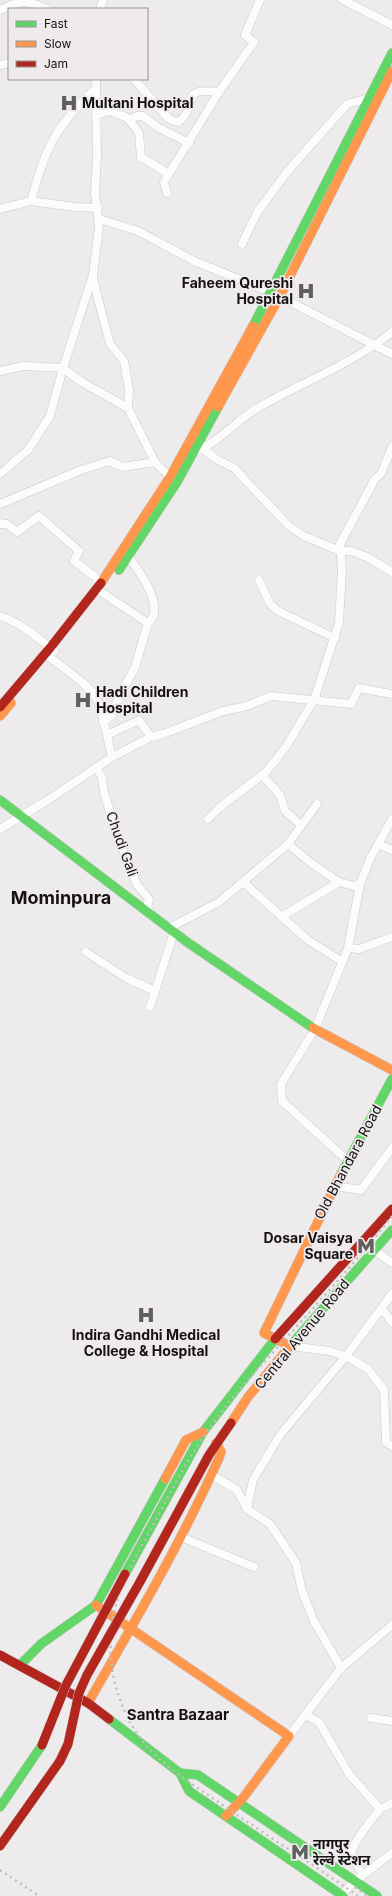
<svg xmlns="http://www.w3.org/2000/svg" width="392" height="1896" viewBox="0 0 392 1896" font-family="Inter,'Noto Sans Devanagari',sans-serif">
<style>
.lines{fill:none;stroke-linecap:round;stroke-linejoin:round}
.street-casing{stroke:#cbc9ca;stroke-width:9}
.fast-casing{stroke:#cbc9ca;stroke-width:10}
.slow-casing{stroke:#cbc9ca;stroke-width:10}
.jam-casing{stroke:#cbc9ca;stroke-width:10}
.street{stroke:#fcfcfc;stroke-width:8}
.fast{stroke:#63d668;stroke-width:9}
.slow{stroke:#ff974d;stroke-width:9}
.jam{stroke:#b3261e;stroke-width:9}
.rail{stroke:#bfbebf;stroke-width:2.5;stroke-dasharray:2 4;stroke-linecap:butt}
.jam-bridge-casing{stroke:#cbc9ca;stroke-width:10;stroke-linecap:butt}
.jam-bridge{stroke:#b3261e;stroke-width:9}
.labels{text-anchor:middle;stroke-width:3.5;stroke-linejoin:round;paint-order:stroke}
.poi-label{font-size:14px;font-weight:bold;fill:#141212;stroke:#efeaec;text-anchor:start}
.street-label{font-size:14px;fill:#141212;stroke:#efeaec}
.neighbourhood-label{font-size:15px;font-weight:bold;fill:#141212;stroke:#efeaec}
.district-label{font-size:18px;font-weight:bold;fill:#141212;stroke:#efeaec}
</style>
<rect width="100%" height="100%" fill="#eeebec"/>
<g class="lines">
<g class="street-casing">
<g id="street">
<polyline points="343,0 392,25"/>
<polyline points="100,9 103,0"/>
<path d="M0,10C20,0 27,0 47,9"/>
<polyline points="0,65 9,63"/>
<polyline points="96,79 97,157 95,193 99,227 93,275 96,291 110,344 124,361 129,390 128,408 155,462 173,480"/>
<path d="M134,79L168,118L174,121L179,122C200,104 177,87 219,92"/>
<polyline points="96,115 110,111 128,118 139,133 141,157 169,174"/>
<polyline points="129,120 137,116 143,116 157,127 189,143"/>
<polyline points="167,193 164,182 219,92 254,42 245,35 260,0"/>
<path d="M31,201C36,183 41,165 49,148C59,125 78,105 96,88"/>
<polyline points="0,209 31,201 75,207 98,208"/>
<polyline points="99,219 138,231 194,261 271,292 392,354"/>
<polyline points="242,244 258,211 287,172 347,104 369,98"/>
<polyline points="0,371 24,366 63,368 80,381 128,408"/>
<polyline points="203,449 216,459 234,468 289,526 304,536 340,551 351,551 367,557 392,572"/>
<path d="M191,452C218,445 236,420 259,407C303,382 352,364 392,332"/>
<polyline points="0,474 28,450 50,416 63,368 93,275"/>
<polyline points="0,504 81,470 110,461 123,467 155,462"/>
<polyline points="0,523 1,524 7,524 17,532 39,516 79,551 74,561 102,582"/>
<polyline points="259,580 270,604 278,611 335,638"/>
<polyline points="101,592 148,623"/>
<path d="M0,616C21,623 37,637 54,651"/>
<path d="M103,722L112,715L118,699L135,667L148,623C167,608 139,571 128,556"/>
<polyline points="107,735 139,720 151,737"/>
<polyline points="112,757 151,737 163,734 223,711 247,706 271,696 351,704 359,688 392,694"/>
<polyline points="96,767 102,777 104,792 117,835 137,885 149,899 147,907 151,914"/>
<polyline points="262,775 280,795 285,811 301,825"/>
<polyline points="208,819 219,808 266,772 285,748 314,700 339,623 342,570 340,544 375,479 381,474 392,447"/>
<path d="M0,829L48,800L112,757C108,742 103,710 96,698C87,682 59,666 45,653"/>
<polyline points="288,844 311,863 339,882"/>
<polyline points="378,844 392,850"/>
<polyline points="243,882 308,940 341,961"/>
<polyline points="281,917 339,882 354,886 360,884"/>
<polyline points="169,928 219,902 288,844 317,804"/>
<polyline points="348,948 359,949 392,937"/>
<polyline points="86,952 126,978 155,991"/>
<polyline points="150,1007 174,932"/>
<polyline points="348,1161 282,1101 281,1084 315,1029 348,948 360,884 370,859 392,819"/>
<polyline points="334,1186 361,1190 392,1148"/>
<polyline points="374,1250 392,1263"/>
<polyline points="382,1309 392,1322"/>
<polyline points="290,1346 329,1351 346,1356 392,1294"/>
<polyline points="212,1475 237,1490 247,1509 270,1524 296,1563 302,1591 314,1621 341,1668"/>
<polyline points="247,1509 253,1480 280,1435 346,1356 368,1369 384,1390 386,1442 392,1446"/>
<polyline points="181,1537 254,1567"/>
<path d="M305,1715L319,1722L349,1774L380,1809C374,1817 350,1844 352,1855C353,1861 360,1869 363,1875"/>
<polyline points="371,1718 392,1721"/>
<polyline points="289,1736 341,1668 392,1625"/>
<polyline points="380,1809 392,1803"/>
<polyline points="341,1895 355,1881 392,1853"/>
</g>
</g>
<g class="fast-casing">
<g id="fast">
<polyline points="253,326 392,53"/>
<polyline points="119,570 177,482 218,407"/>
<polyline points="0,800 187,942 313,1028"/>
<polyline points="341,1174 392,1079"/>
<polyline points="290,1346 392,1230"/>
<polyline points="125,1574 203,1432 275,1339"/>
<polyline points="20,1665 41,1644 96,1605 165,1479"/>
<polyline points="109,1719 180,1773 198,1775 377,1896"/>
<polyline points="180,1773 189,1791 343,1896"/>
<polyline points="0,1807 42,1745"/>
</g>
</g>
<g class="slow-casing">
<g id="slow">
<polyline points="218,407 280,296 392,71"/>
<polyline points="101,583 170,477 253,326"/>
<polyline points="0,716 11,703"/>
<polyline points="313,1028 392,1070"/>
<polyline points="231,1423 248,1397 290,1346 264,1333 341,1174"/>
<polyline points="165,1479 186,1440 203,1432"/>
<polyline points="96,1605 289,1736 243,1798 226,1816"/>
<path d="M88,1703C134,1623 181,1543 219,1458L221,1452L216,1443"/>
</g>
</g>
<g class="jam-casing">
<g id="jam">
<polyline points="0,707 50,648 101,583"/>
<polyline points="275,1339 392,1209"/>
<polyline points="141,1580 209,1455 231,1423"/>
<polyline points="0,1655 88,1703 109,1719"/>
<polyline points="0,1846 60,1761"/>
</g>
</g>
<use href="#street" class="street"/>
<use href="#fast" class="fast"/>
<use href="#slow" class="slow"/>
<use href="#jam" class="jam"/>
<g class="rail">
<polyline points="0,1870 39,1896"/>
<polyline points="355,1887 367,1896"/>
<path d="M358,1896C311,1863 261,1832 214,1799C189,1782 163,1766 144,1743C111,1701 102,1645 119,1595C127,1569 142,1546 154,1523C172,1490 189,1456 211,1426C231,1398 254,1373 277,1348C316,1305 356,1262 392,1216"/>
</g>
<g class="jam-bridge-casing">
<g id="jam-bridge">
<polyline points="42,1745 66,1685 125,1574"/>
<polyline points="60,1761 68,1744 79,1693 87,1675 141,1580"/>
</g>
</g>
<use href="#jam-bridge" class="jam-bridge"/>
</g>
<defs>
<g id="hospital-bare" transform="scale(1.38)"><path d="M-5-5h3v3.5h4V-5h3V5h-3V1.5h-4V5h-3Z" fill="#605e5e" stroke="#efeaec" stroke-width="2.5" paint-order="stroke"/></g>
<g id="metro-bare" transform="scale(1.38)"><path d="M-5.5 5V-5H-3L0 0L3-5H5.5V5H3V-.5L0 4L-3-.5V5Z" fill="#605e5e" stroke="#efeaec" stroke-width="2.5" paint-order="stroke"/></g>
</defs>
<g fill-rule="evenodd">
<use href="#hospital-bare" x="69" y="103"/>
<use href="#hospital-bare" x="306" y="291"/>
<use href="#hospital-bare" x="83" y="700"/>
<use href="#metro-bare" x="366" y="1246"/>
<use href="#hospital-bare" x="146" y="1315"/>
<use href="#metro-bare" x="300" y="1852"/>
</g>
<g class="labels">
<g class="poi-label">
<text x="82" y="108">Multani Hospital</text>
<text x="293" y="288" text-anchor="end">Faheem Qureshi<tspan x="293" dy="16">Hospital</tspan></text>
<text x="96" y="697">Hadi Children<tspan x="96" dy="16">Hospital</tspan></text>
<text x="353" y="1243" text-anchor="end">Dosar Vaisya<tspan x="353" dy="16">Square</tspan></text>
<text x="146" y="1340" text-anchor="middle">Indira Gandhi Medical<tspan x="146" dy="16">College &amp; Hospital</tspan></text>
<text x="313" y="1849">नागपुर<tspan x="313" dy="16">रेल्वे स्टेशन</tspan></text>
</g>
<g class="street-label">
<text transform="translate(122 844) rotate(70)" y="5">Chudi Gali</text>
<text transform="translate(348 1162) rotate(-62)" y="5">Old Bhandara Road</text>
<text transform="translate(302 1334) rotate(-50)" y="5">Central Avenue Road</text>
</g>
<g class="neighbourhood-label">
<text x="178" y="1720">Santra Bazaar</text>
</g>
<g class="district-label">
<text x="61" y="904">Mominpura</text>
</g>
</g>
<rect x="8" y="8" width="140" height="72" fill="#efeaec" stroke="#979495"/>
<rect x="16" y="21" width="20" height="6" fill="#63d668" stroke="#979495"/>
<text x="44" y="28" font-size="12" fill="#141212">Fast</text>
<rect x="16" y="41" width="20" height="6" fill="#ff974d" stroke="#979495"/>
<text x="44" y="48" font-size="12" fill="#141212">Slow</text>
<rect x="16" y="61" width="20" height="6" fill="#b3261e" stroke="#979495"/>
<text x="44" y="68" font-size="12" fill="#141212">Jam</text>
</svg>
